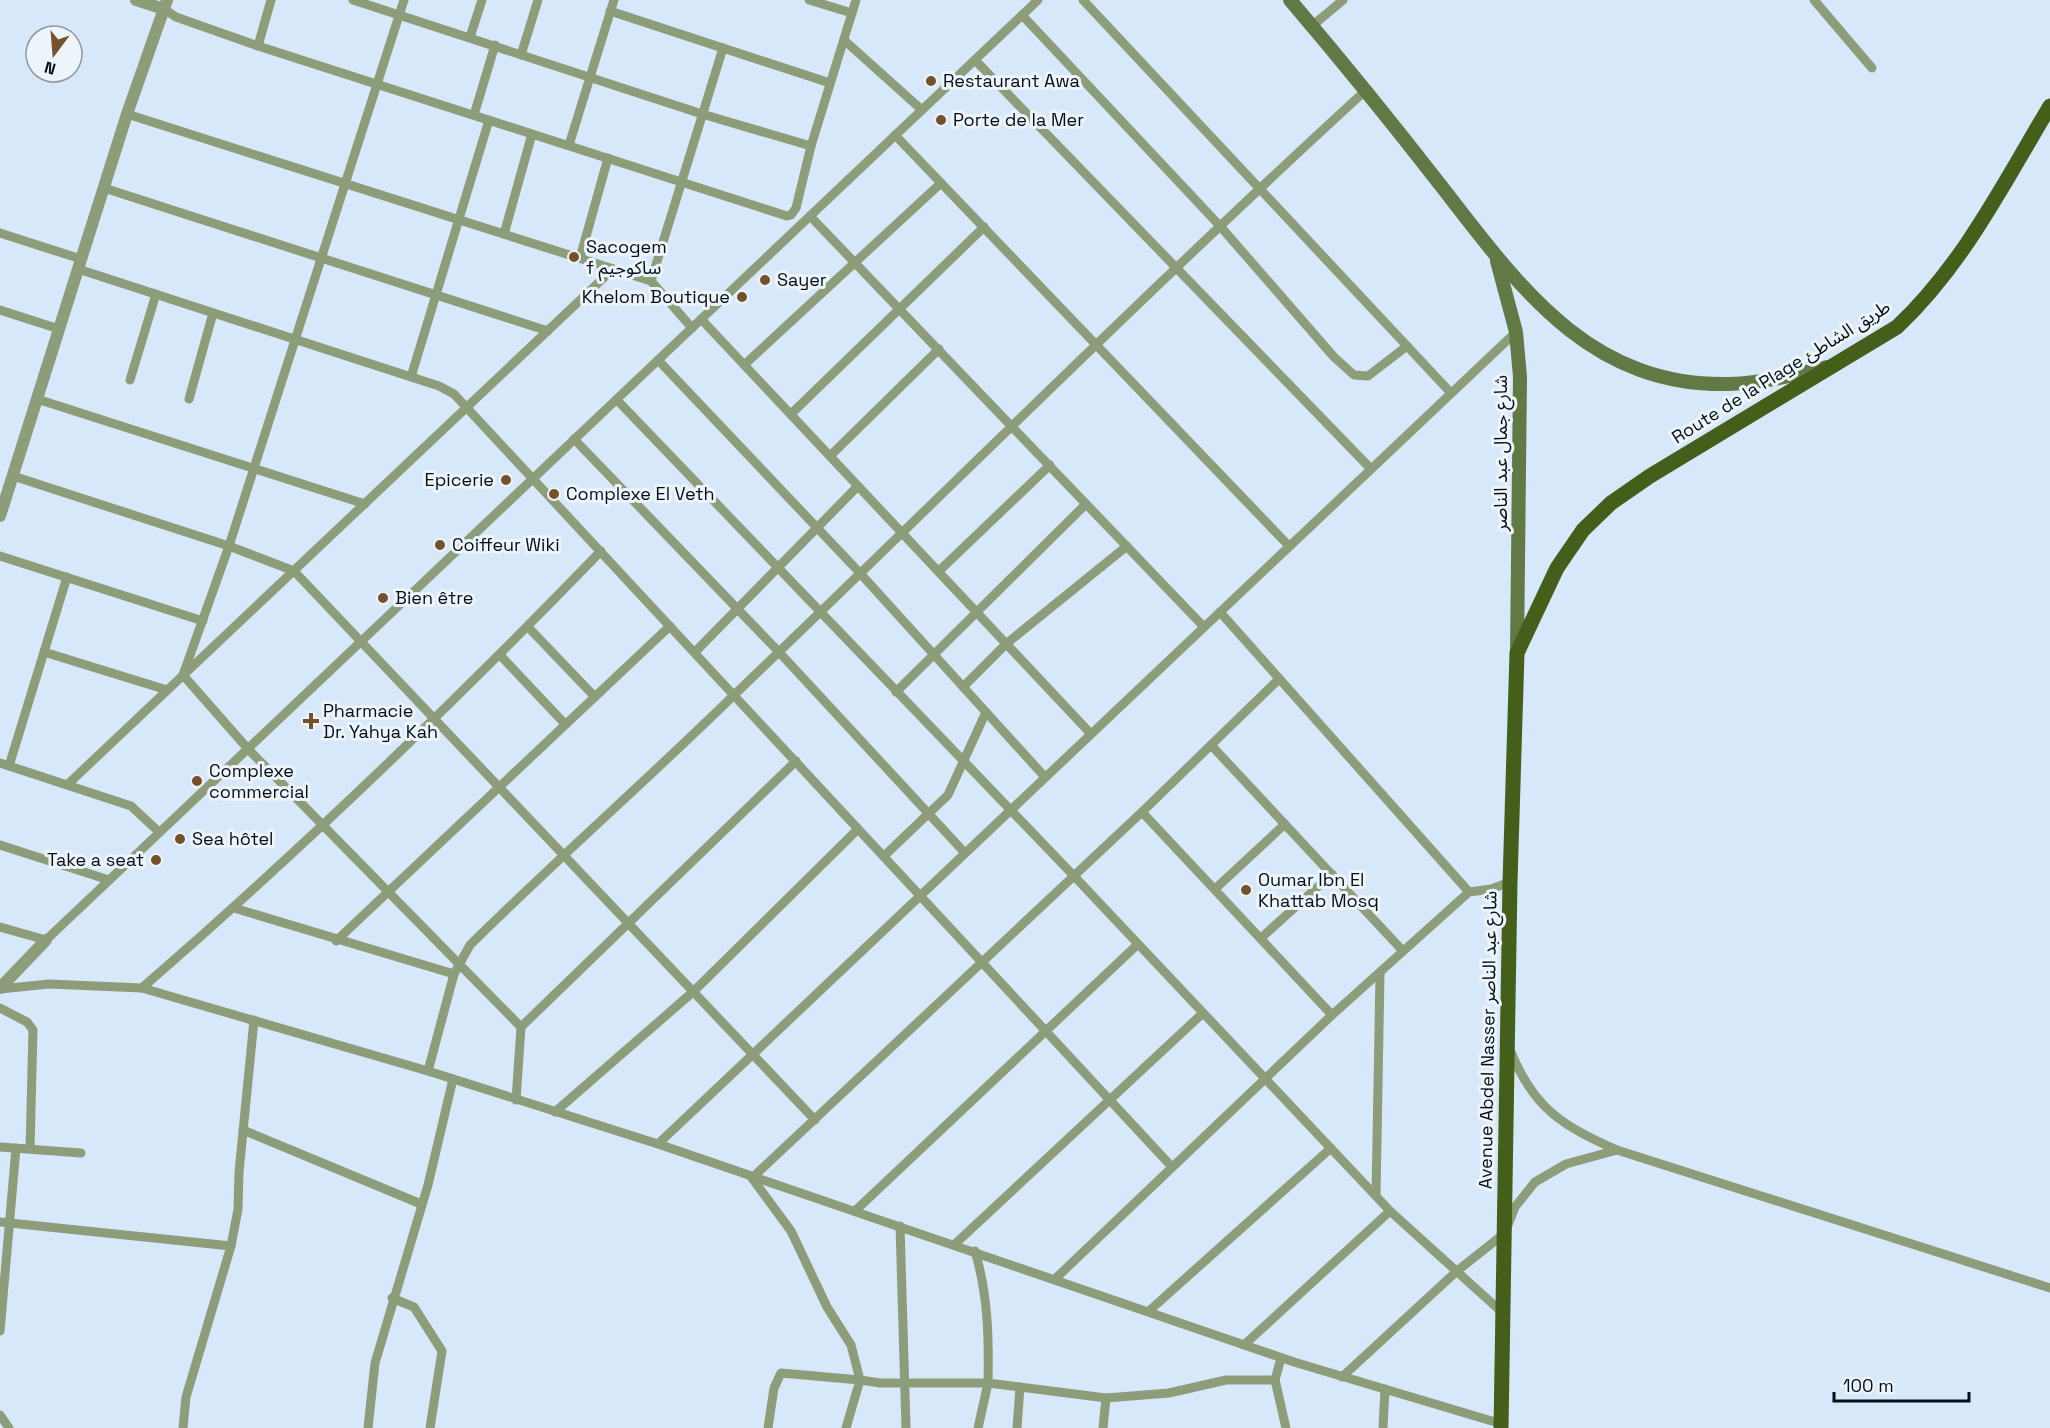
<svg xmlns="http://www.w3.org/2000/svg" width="2050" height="1428" viewBox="0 0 2050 1428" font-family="'Space Grotesk','Noto Sans Arabic',sans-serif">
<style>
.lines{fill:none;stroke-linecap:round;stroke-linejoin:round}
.minor{stroke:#8d9d7a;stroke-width:9}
.tertiary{stroke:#8d9d7a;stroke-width:12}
.secondary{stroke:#637945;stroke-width:14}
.primary{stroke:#455f1b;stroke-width:15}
.poi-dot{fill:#74512a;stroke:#edf4fa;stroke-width:2}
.labels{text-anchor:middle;stroke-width:6;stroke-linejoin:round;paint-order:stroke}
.poi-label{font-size:18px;fill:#050e18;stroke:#edf4fa;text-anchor:start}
.street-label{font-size:18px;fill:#050e18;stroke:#edf4fa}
</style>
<rect width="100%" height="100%" fill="#d6e8fa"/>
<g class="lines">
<g class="minor">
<polyline points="353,0 702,114 811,146"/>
<polyline points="404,0 229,546 183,675 248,749 521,1027"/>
<polyline points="809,0 852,13"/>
<polyline points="1083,0 1451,393"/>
<polyline points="1814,0 1872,68"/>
<polyline points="164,9 176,17 258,46 787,216 791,215 796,208 811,146 856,0"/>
<polyline points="610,11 830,83"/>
<polyline points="1022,15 1220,226 1334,357 1354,375 1368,376 1407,346"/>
<polyline points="1312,26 1343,0"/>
<polyline points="470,37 482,0"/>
<polyline points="844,40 922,110"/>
<polyline points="258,46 271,0"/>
<polyline points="521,55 538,0"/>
<polyline points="975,60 1371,469"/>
<polyline points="127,114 651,281 692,328"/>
<polyline points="474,115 495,45"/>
<polyline points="895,135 1289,546"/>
<polyline points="569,145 614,0"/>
<polyline points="104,188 548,331"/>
<polyline points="810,216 1204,627"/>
<polyline points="0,233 81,259"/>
<polyline points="504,234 532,134"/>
<polyline points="580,258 608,158"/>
<polyline points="78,269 439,386 454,394 1172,1167"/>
<polyline points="651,281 723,48"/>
<polyline points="0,310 59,329"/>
<polyline points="701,319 1091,734"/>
<polyline points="658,360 859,572 1044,776"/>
<polyline points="744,365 941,183"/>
<polyline points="411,377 489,120"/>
<polyline points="130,380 156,294"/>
<polyline points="37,399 365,504"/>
<polyline points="189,399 213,313"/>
<polyline points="617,400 1074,876 1390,1211 1505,1315"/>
<polyline points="791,414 984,227"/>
<polyline points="574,439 778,651 965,853"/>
<polyline points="830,456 939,349"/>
<polyline points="13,476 229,546 294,571 815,1120"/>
<polyline points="0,556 203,621"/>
<polyline points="939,571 1050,465"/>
<polyline points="1220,612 1469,892"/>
<polyline points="528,627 595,697"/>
<polyline points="44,652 167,690"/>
<polyline points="695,652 858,486"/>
<polyline points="500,655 565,724"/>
<polyline points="963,687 1006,644 1127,546"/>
<polyline points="896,692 1086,504"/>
<polyline points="1211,745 1403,951"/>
<polyline points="0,763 131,806 159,832"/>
<polyline points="9,766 67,577"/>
<polyline points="67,785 613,269"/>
<polyline points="1142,812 1332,1015"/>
<polyline points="0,845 109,880"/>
<polyline points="884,856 948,795 986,712"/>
<polyline points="1215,889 1285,824"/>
<polyline points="234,908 454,974"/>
<polyline points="0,927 46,940 1038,0"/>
<polyline points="1261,938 1332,874"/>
<polyline points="336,941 670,626"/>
<path d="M142,988C302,849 454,703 601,551"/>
<polyline points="0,989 49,984 142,988 428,1071 658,1144 1294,1362 1502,1424"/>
<polyline points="0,1008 27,1022 33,1030 30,1149"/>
<path d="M1511,1052C1534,1109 1563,1126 1617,1150L2050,1288"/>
<path d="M428,1071L454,974L470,945C556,860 646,781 732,697C943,495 1150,288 1365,91"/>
<polyline points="516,1100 521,1027 796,761"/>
<polyline points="555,1112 694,991 858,829"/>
<polyline points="243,1130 421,1204"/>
<polyline points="658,1144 1516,332"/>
<polyline points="0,1147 81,1153"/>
<polyline points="752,1178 1142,812 1279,679"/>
<polyline points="752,1178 791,1231 827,1307 851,1345 860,1380 880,1383 988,1383 978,1428"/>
<polyline points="1376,1196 1380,973"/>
<polyline points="855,1211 1138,944"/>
<polyline points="0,1222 231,1246"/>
<polyline points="900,1226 906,1428"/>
<polyline points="955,1244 1203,1013"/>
<path d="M975,1251C988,1295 989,1337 988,1383L1106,1398L1103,1428"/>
<polyline points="1055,1279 1332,1015 1469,892 1491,889 1510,882"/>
<polyline points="392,1298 414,1307 442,1351 430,1428"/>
<polyline points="1149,1311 1331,1148"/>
<polyline points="0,1331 16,1148"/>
<polyline points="1244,1345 1390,1211"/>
<polyline points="1342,1377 1457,1271 1505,1233 1515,1207 1535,1182 1566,1164 1617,1150"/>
<polyline points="1275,1380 1286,1428"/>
<polyline points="1106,1398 1169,1393 1226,1380 1275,1380 1281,1358"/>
<polyline points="0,1415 9,1428"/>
<polyline points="183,1428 186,1397 231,1246 238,1209 239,1172 254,1020"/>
<polyline points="368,1428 375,1363 428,1185 453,1079"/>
<polyline points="768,1428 774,1388 781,1373 860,1380 846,1428"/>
<polyline points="1017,1428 1020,1387"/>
<polyline points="1383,1428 1385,1389"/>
</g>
<g class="tertiary">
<polyline points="136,0 164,9"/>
<polyline points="0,516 127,114 167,0"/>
<polyline points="0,988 46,940"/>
</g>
<g class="secondary">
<path d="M1290,0C1342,61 1393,124 1442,187C1519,286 1589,387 1729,384C1763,383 1795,375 1827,367"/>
<polyline points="1497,261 1516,332 1520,377 1517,653"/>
</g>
<path class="primary" d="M1501,1428L1510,882L1517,653L1557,568L1583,530L1611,503L1650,476L1897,327C1963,265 2004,183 2050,106"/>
</g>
<g class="poi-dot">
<circle cx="931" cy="81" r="6"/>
<circle cx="941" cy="120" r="6"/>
<circle cx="574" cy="257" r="6"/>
<circle cx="765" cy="280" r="6"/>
<circle cx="742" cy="297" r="6"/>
<circle cx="506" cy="480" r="6"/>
<circle cx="554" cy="494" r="6"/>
<circle cx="440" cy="545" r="6"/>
<circle cx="383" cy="598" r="6"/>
<path d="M308 712h6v6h6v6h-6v6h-6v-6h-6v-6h6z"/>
<circle cx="197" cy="781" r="6"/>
<circle cx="180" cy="839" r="6"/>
<circle cx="156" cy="860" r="6"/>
<circle cx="1246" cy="890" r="6"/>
</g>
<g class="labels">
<g class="poi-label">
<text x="943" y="87">Restaurant Awa</text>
<text x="953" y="126">Porte de la Mer</text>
<text x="586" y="253">Sacogem<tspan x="586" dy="21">f ساكوجيم</tspan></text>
<text x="777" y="286">Sayer</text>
<text x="730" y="303" text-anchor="end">Khelom Boutique</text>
<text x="494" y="486" text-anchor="end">Epicerie</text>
<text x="566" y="500">Complexe El Veth</text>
<text x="452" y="551">Coiffeur Wiki</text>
<text x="395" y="604">Bien être</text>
<text x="323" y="717">Pharmacie<tspan x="323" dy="21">Dr. Yahya Kah</tspan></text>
<text x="209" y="777">Complexe<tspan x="209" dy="21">commercial</tspan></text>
<text x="192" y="845">Sea hôtel</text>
<text x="144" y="866" text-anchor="end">Take a seat</text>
<text x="1258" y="886">Oumar Ibn El<tspan x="1258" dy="21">Khattab Mosq</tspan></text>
</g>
<g class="street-label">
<text transform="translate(1781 372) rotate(-32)" y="6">Route de la Plage طريق الشاطئ</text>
<text transform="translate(1501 453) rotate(-90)" y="6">شارع جمال عبد الناصر</text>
<text transform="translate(1488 1040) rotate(-89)" y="6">Avenue Abdel Nasser شارع عبد الناصر</text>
</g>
</g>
<g transform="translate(54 54) rotate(196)"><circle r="28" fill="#edf4fa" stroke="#9098a0" stroke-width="1.5"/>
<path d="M0-4.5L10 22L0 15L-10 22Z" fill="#74512a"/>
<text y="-9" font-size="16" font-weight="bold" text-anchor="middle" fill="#050e18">N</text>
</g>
<path d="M1834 1392v9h135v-9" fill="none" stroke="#050e18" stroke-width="3"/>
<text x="1843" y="1392" font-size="18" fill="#050e18" stroke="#edf4fa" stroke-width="4.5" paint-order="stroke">100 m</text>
</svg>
